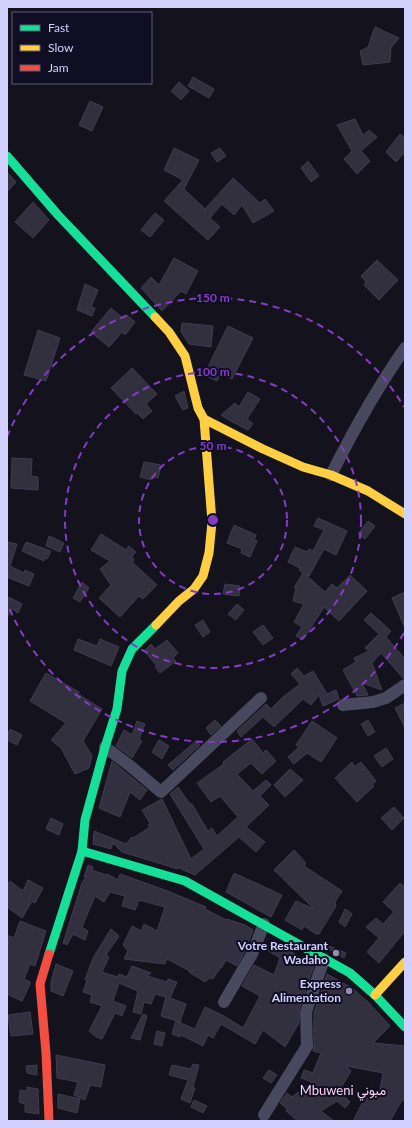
<svg xmlns="http://www.w3.org/2000/svg" width="412" height="1128" viewBox="0 0 412 1128" font-family="Lato,Vazirmatn,sans-serif">
<style>
.building{fill:#32303f;stroke:#3f3c51}
.lines{fill:none;stroke-linecap:round;stroke-linejoin:round}
.street{stroke:#48485e;stroke-width:12}
.fast{stroke:#16e098;stroke-width:9}
.slow{stroke:#ffcf43;stroke-width:9}
.jam{stroke:#f24e42;stroke-width:9}
.ring{fill:none;stroke:#843cc5;stroke-width:2;stroke-dasharray:7 5}
.poi-dot{fill:#908eaf;stroke:#100e22;stroke-width:1.5}
.labels{text-anchor:middle;stroke-width:4;stroke-linejoin:round;paint-order:stroke}
.poi-label{font-size:12px;font-weight:bold;fill:#d2d0fe;stroke:#100e22;text-anchor:end}
.neighbourhood-label{font-size:13px;fill:#fed2f1;stroke:#100e22}
.centre{fill:#843cc5;stroke:#100e22;stroke-width:2}
.ring-label{font-size:12px;text-anchor:middle;font-weight:bold;fill:#843cc5;stroke:#100e22;stroke-width:4;stroke-linejoin:round;paint-order:stroke}
</style>
<rect width="100%" height="100%" fill="#14121d"/>
<g class="building">
<polygon points="375,27 399,38 391,48 390,62 363,65 360,51 368,47"/>
<polygon points="193,77 214,89 209,98 188,86"/>
<polygon points="179,82 189,91 181,100 171,91"/>
<polygon points="90,101 103,107 92,131 79,125"/>
<polygon points="355,119 363,135 369,130 377,137 361,151 370,161 357,174 344,159 352,151 337,125"/>
<polygon points="400,134 405,138 405,152 396,162 386,152"/>
<polygon points="174,148 199,160 184,189 205,209 233,178 260,203 265,199 274,211 253,223 242,205 234,215 222,204 210,218 220,227 208,240 164,201 183,180 164,170"/>
<polygon points="220,148 226,156 217,162 211,153"/>
<polygon points="308,161 319,176 311,182 301,168"/>
<polygon points="7,172 16,182 7,192"/>
<polygon points="33,202 49,220 33,238 15,222"/>
<polygon points="155,213 164,220 150,237 141,230"/>
<polygon points="174,258 198,271 186,294 181,291 162,311 141,288 151,277 159,285"/>
<polygon points="377,260 398,280 379,300 364,285 366,282 361,276"/>
<polygon points="85,284 98,290 91,307 95,308 92,316 77,310"/>
<polygon points="111,308 124,319 127,315 135,322 125,335 122,332 109,347 91,332"/>
<polygon points="182,323 213,326 211,347 189,344 181,332"/>
<polygon points="228,326 253,338 232,379 221,374 217,381 204,375"/>
<polygon points="38,330 60,338 46,381 24,375"/>
<polygon points="132,368 157,394 146,404 152,411 143,419 137,413 136,414 111,388"/>
<polygon points="184,391 188,408 183,410 175,396"/>
<polygon points="248,392 260,399 247,419 253,424 248,430 227,419 221,415 235,403 239,407"/>
<polygon points="12,458 32,459 31,476 38,477 38,490 11,488"/>
<polygon points="144,462 161,465 158,478 152,477 151,480 140,477"/>
<polygon points="318,518 347,531 336,555 324,549 309,576 306,575 325,592 332,584 337,588 350,575 367,591 339,621 324,607 303,640 296,636 302,627 294,622 304,604 293,601 296,589 294,588 303,573 299,570 300,568 288,562 295,547 307,552 309,549 313,551 324,530 314,526"/>
<polygon points="368,521 375,526 365,539 358,534"/>
<polygon points="234,525 256,535 254,540 257,541 250,557 241,553 242,549 227,543"/>
<polygon points="101,534 126,550 129,546 136,552 132,556 134,560 132,562 157,585 143,599 139,596 120,617 99,598 111,585 100,569 110,561 91,550"/>
<polygon points="49,536 64,543 60,552 46,546"/>
<polygon points="7,542 17,544 10,566 24,573 25,570 34,574 29,586 7,577"/>
<polygon points="26,542 51,551 47,559 45,558 44,561 22,551"/>
<polygon points="82,582 89,588 80,602 73,598"/>
<polygon points="225,584 240,586 239,596 223,594"/>
<polygon points="405,592 405,628 392,598"/>
<polygon points="9,597 22,604 18,613 12,609 7,617 7,605"/>
<polygon points="237,604 244,610 236,620 228,614"/>
<polygon points="371,613 391,631 386,637 405,659 405,678 403,678 381,653 372,663 382,690 362,683 368,695 357,696 343,670 356,662 354,658 369,651 365,648 379,634 364,620"/>
<polygon points="203,620 210,632 203,637 195,625"/>
<polygon points="263,625 273,638 263,645 253,632"/>
<polygon points="78,639 97,646 100,639 119,647 111,666 74,650"/>
<polygon points="167,640 178,653 173,658 176,661 160,673 155,667 157,666 144,651 151,644 155,649"/>
<polygon points="297,668 304,676 313,671 327,694 336,690 339,699 323,706 319,695 311,705 303,699 274,727 263,717 241,737 237,731 266,704 271,709 283,697 300,684 291,674"/>
<polygon points="46,673 79,692 78,694 102,709 83,741 92,756 89,768 75,774 61,748 51,740 66,723 30,701"/>
<polygon points="405,703 405,728 395,708"/>
<polygon points="215,720 221,726 211,735 206,728"/>
<polygon points="368,720 375,732 368,736 361,724"/>
<polygon points="137,721 145,724 139,739 142,741 132,758 116,746 124,730 132,735"/>
<polygon points="312,721 337,738 321,762 307,753 294,764 288,757 299,747 296,745"/>
<polygon points="10,729 22,735 17,745 7,740 7,735"/>
<polygon points="252,739 263,753 266,750 276,761 262,774 251,763 237,774 253,791 266,780 271,785 260,796 269,805 246,827 265,842 256,852 239,837 195,875 181,869 179,867 178,869 122,852 113,843 111,849 93,844 94,831 126,844 132,837 133,838 150,827 148,825 150,823 142,810 162,799 191,859 204,849 170,794 178,787 190,804 192,804 208,831 212,828 217,836 238,817 220,796 211,802 197,783 224,764 223,762"/>
<polygon points="159,740 169,746 162,759 152,752"/>
<polygon points="196,741 200,745 173,770 168,765"/>
<polygon points="386,748 393,759 382,767 374,756"/>
<polygon points="112,761 147,790 140,800 130,792 120,817 99,808"/>
<polygon points="352,762 354,767 361,762 376,781 372,784 374,786 357,802 335,778"/>
<polygon points="290,769 303,780 285,797 274,785"/>
<polygon points="394,807 404,818 392,830 381,818"/>
<polygon points="51,818 63,824 59,835 46,829"/>
<polygon points="294,850 306,863 304,866 342,891 335,902 336,906 319,934 316,934 304,926 302,930 285,920 296,901 314,909 274,870"/>
<polygon points="88,865 93,867 92,870 106,875 107,874 118,880 120,874 165,890 206,907 205,909 226,920 227,919 245,925 253,930 245,951 237,966 226,960 222,967 221,967 213,979 210,978 205,982 189,972 190,971 167,959 165,964 124,959 128,951 123,945 132,926 141,931 144,924 157,931 165,907 139,900 135,910 122,906 125,896 110,892 104,902 95,896 82,927 88,931 85,940 73,934 67,945 63,943 82,883 86,877 84,877"/>
<polygon points="234,873 282,895 271,917 226,892"/>
<polygon points="28,880 43,888 35,903 32,901 22,918 7,907 7,886 10,881 23,891"/>
<polygon points="400,883 405,887 405,931 379,963 367,952 379,938 366,927 376,918 383,924 394,912 383,902"/>
<polygon points="345,909 352,914 345,927 339,922"/>
<polygon points="20,921 46,931 35,966 30,964 24,979 30,982 30,984 22,1001 7,994 7,935 14,938"/>
<polygon points="111,929 119,936 106,955 109,957 102,972 117,977 119,974 127,977 132,966 151,973 147,976 167,982 168,979 177,982 170,998 186,1004 180,1022 161,1016 166,997 155,994 151,1004 144,1002 141,1014 133,1012 138,991 119,983 113,1001 126,1006 122,1016 115,1013 102,1039 96,1037 89,1031 102,1006 90,1002 92,995 83,992 87,980 85,980 93,958"/>
<polygon points="272,941 314,965 299,1010 299,1023 285,1047 263,1030 255,1044 221,1024 213,1038 208,1035 203,1046 181,1035 180,1037 172,1034 176,1021 195,1029 205,1007 224,1016 243,1028 260,996 242,986 254,965 274,975 280,958 267,950"/>
<polygon points="329,946 346,953 344,958 328,949"/>
<polygon points="56,964 73,971 63,996 51,991 51,982"/>
<polygon points="327,974 352,988 368,1002 390,1026 373,1043 405,1046 405,1101 402,1100 390,1121 353,1121 370,1088 379,1095 383,1073 346,1066 351,1071 339,1091 350,1102 345,1108 337,1101 321,1111 334,1121 298,1121 286,1111 287,1109 280,1103 287,1093 292,1097 312,1082 301,1078 304,1070 313,1073 321,1053 313,1051 314,1046 314,1013"/>
<polygon points="30,1012 33,1034 11,1036 8,1015"/>
<polygon points="143,1014 147,1016 140,1040 131,1038"/>
<polygon points="157,1031 165,1033 162,1046 154,1044"/>
<polygon points="56,1055 105,1065 101,1087 90,1085 85,1100 74,1095 78,1082 57,1078"/>
<polygon points="193,1064 199,1065 193,1087 195,1088 190,1103 181,1099 188,1080 169,1075 172,1065 191,1069"/>
<polygon points="37,1065 37,1075 27,1073 26,1066"/>
<polygon points="269,1070 277,1075 271,1083 263,1078"/>
<polygon points="27,1087 38,1089 39,1114 25,1112 25,1104 19,1102 20,1090 27,1091"/>
<polygon points="58,1094 80,1099 77,1113 58,1108"/>
<polygon points="194,1100 207,1106 203,1113 191,1107"/>
</g>
<g class="lines">
<g class="street">
<path d="M331,475C353,431 377,388 405,348"/>
<polyline points="343,705 373,702 386,698 405,685"/>
<polyline points="105,747 129,765 161,792 261,698"/>
<polyline points="224,1002 252,954 264,924"/>
<polyline points="264,1115 307,1046 306,1012 324,959"/>
</g>
<g class="fast">
<polyline points="7,156 58,215 155,317"/>
<polyline points="82,851 185,881 350,973 375,995 405,1027"/>
<polyline points="49,954 82,851 85,820 105,747 117,709 122,671 132,649 156,625"/>
</g>
<g class="slow">
<polyline points="155,317 169,332 185,356 198,408 204,419 212,522 209,553 203,576 194,589 179,601 156,625"/>
<polyline points="204,419 263,449 303,467 331,475 368,491 405,514"/>
<polyline points="375,995 405,962"/>
</g>
<polyline class="jam" points="49,1121 46,1053 40,984 49,954"/>
</g>
<g class="ring">
<circle cx="213" cy="520" r="74"/>
<circle cx="213" cy="520" r="148"/>
<path d="M404 633A222 222 0 0 1 7 603M7 437A222 222 0 0 1 404 407"/>
</g>
<g class="poi-dot">
<circle cx="336" cy="953" r="4"/>
<circle cx="349" cy="991" r="4"/>
</g>
<g class="labels">
<g class="poi-label">
<text x="328" y="950">Votre Restaurant<tspan x="328" dy="14">Wadaho</tspan></text>
<text x="341" y="988">Express<tspan x="341" dy="14">Alimentation</tspan></text>
</g>
<g class="neighbourhood-label">
<text x="343" y="1095">Mbuweni مبوني</text>
</g>
</g>
<circle cx="213" cy="520" r="6" class="centre"/>
<g class="ring-label">
<text x="213" y="302">150 m</text>
<text x="213" y="376">100 m</text>
<text x="213" y="450">50 m</text>
</g>
<rect width="412" height="1128" fill="none" stroke="#d2d0fe" stroke-width="16"/>
<rect x="12" y="12" width="140" height="72" fill="#100e22" stroke="#5e5c7a"/>
<rect x="20" y="25" width="20" height="6" fill="#16e098" stroke="#5e5c7a"/>
<text x="48" y="32" font-size="12" fill="#d2d0fe">Fast</text>
<rect x="20" y="45" width="20" height="6" fill="#ffcf43" stroke="#5e5c7a"/>
<text x="48" y="52" font-size="12" fill="#d2d0fe">Slow</text>
<rect x="20" y="65" width="20" height="6" fill="#f24e42" stroke="#5e5c7a"/>
<text x="48" y="72" font-size="12" fill="#d2d0fe">Jam</text>
</svg>
